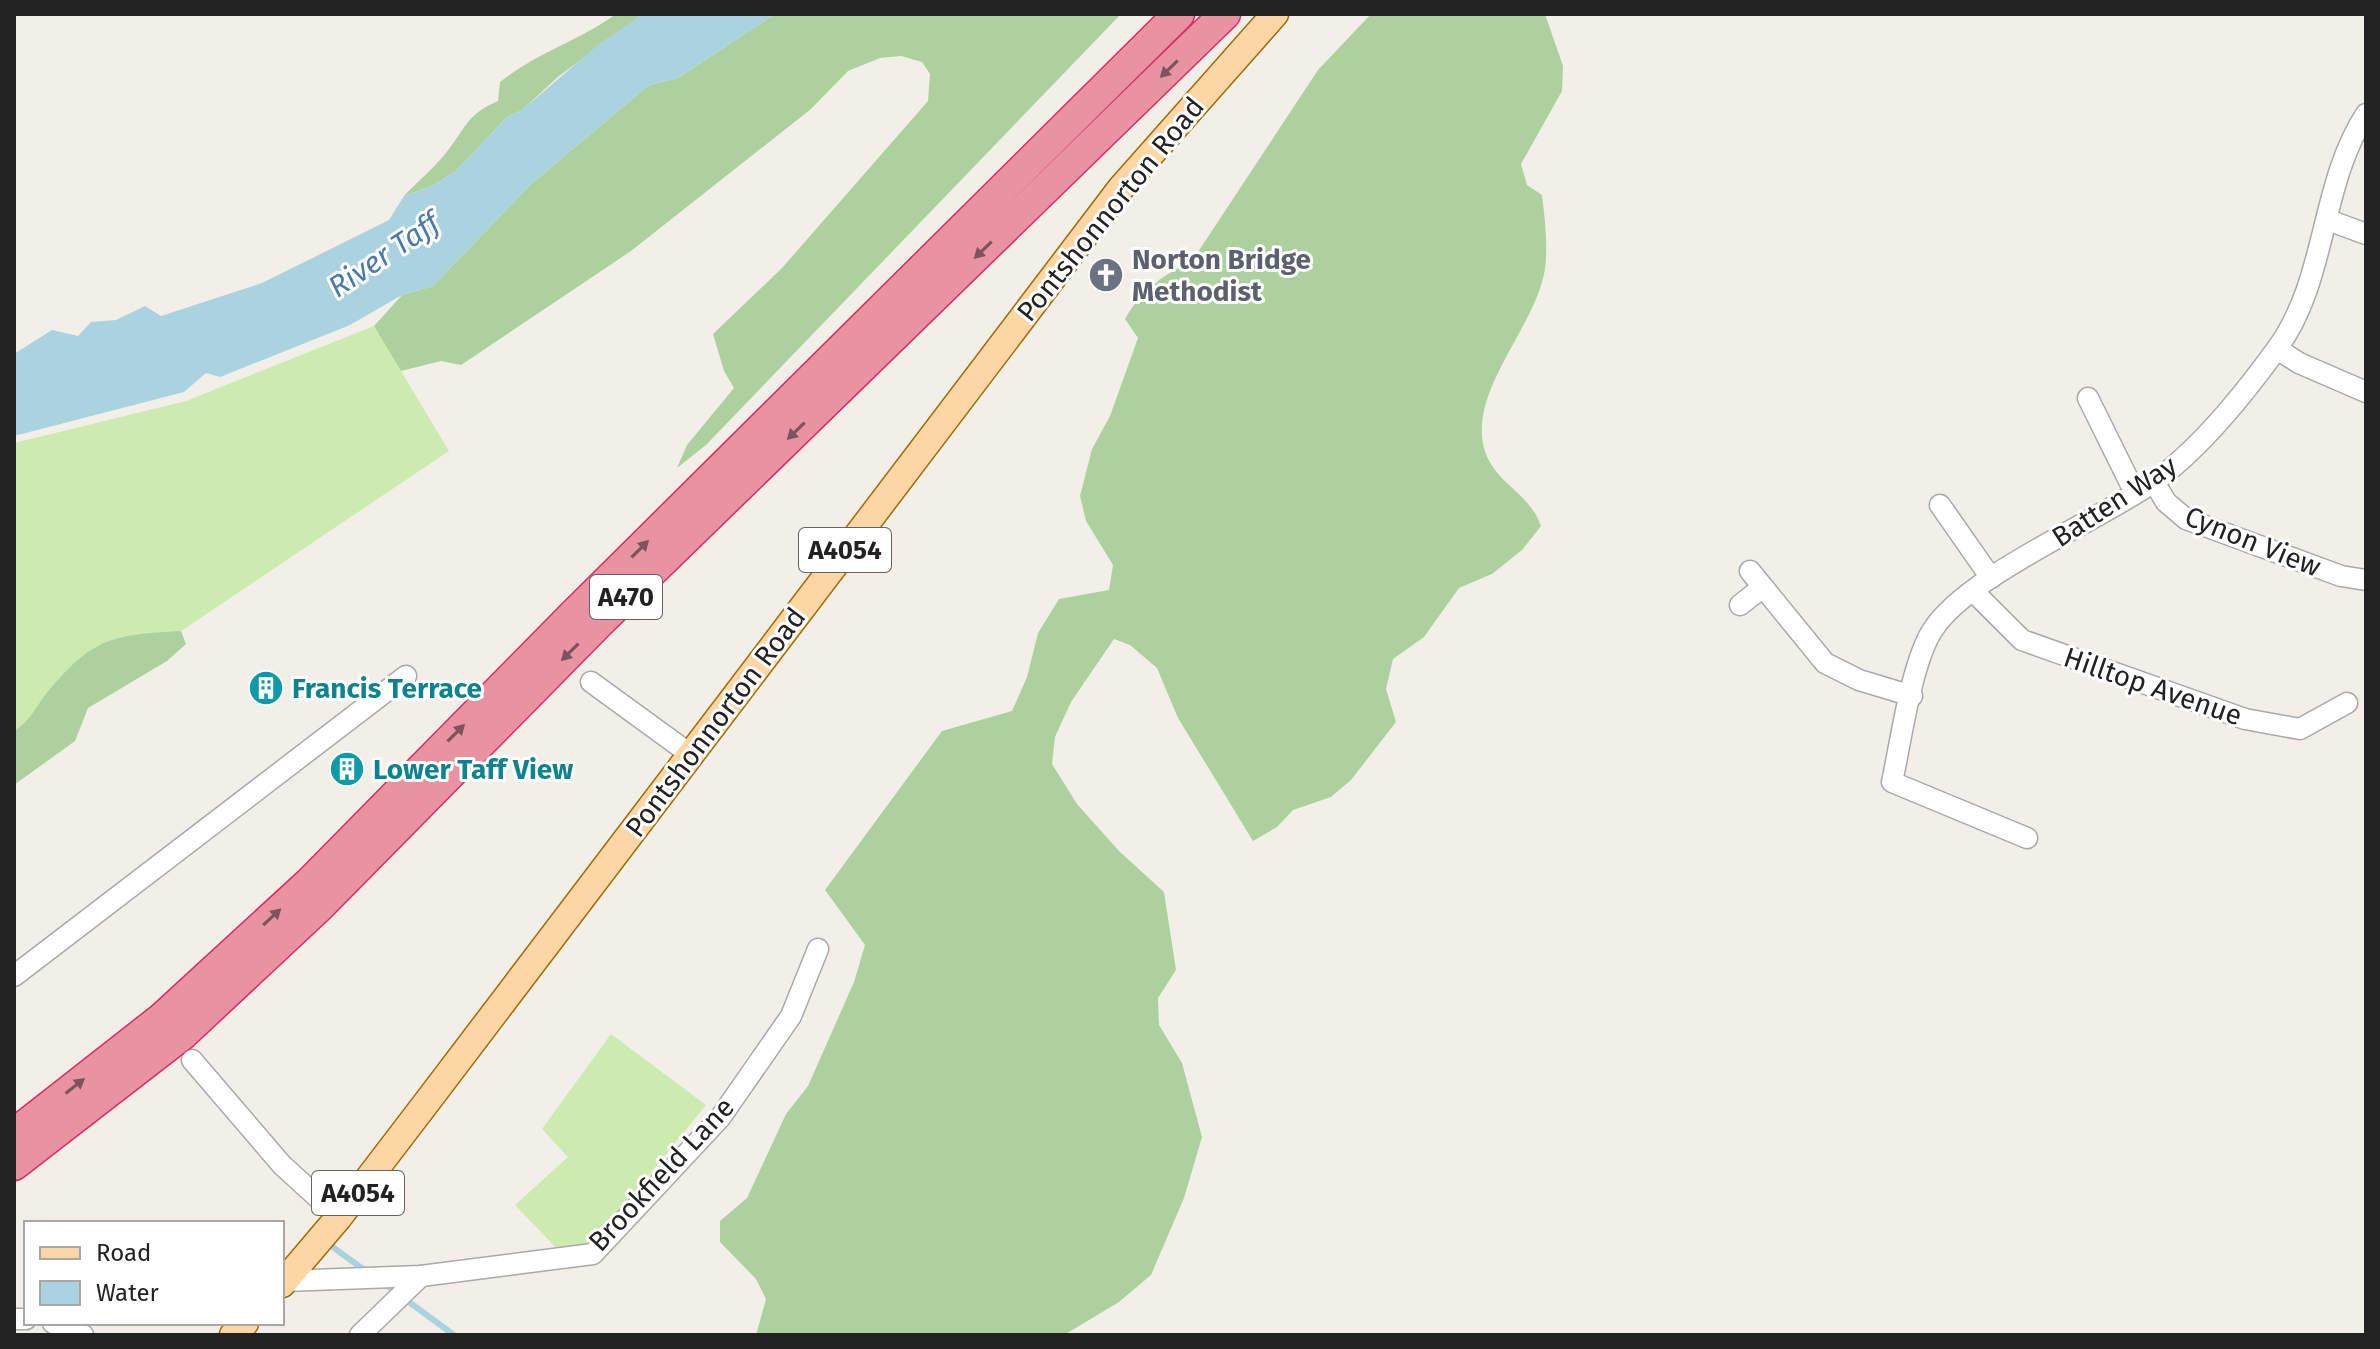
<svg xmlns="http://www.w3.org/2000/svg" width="2380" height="1349" viewBox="0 0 2380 1349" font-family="'Fira Sans',sans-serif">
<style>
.grass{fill:#cdebb0}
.forest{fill:#add19e}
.water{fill:#aad3df}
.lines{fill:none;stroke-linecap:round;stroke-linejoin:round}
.stream{stroke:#aad3df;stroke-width:6}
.minor-casing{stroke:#a9a9a9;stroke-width:23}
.major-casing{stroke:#a06b00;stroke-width:29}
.highway-casing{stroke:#dc2a67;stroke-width:33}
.minor{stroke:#fff;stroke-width:20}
.major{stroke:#fcd6a4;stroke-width:26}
.highway{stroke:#e892a2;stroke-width:30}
.oneway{fill:#7b545c}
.labels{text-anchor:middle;stroke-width:6;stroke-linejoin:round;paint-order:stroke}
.shield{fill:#fff;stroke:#646464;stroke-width:2}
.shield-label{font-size:26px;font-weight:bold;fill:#222}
.street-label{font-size:28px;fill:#222;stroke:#fff}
.worship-label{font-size:28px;font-weight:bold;fill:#5b616d;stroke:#fff;text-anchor:start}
.culture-label{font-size:28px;font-weight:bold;fill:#0d838f;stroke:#fff;text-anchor:start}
.water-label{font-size:30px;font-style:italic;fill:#4a7aab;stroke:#fff}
</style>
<rect width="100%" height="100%" fill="#f2efe9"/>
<g class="grass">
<polygon points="374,326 449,451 181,631 14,731 14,443 186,401"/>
<polygon points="611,1034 706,1105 591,1246 562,1254 515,1205 568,1157 542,1129"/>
</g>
<g class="forest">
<path d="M616,14H643L559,76L522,110L507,117L456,171L434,185L404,196C417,182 433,169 445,154C466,129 465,115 498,101L500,82C536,53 579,41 616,14Z"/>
<polygon points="775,14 1121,14 706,445 677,468 687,445 734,388 724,371 713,334 782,268 928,101 930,74 922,62 901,56 880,58 848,71 811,109 631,251 461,365 441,361 401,371 374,326 402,295 433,286 531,184 649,85 678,78"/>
<path d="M1371,14H1545L1563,66L1562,91L1521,164L1527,185L1542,195C1545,219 1548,245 1545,269C1536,327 1469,389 1484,448C1494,484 1529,491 1541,526L1522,550L1492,574L1459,588L1424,637L1393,659L1386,689L1396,722L1351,780L1331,797L1293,810L1277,827L1253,841L1178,718L1157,668L1130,645L1114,639L1071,702L1055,737L1052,764L1077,804L1119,851L1164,892L1176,970L1158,998L1159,1025L1182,1063L1202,1137L1184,1198L1151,1275L1119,1302L1064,1335H756L766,1299L756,1279L720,1242V1221L747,1198L786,1114L808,1086L854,982L865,945L825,890L942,731L1012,711L1027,677L1038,633L1059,599L1109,590L1113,565L1086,521L1080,496L1092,449L1110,416L1138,338L1125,319C1142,289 1162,276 1192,261L1318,70Z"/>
<path d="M181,631L186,644L167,661L88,708L75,741L14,785V731C32,720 37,704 50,689C95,636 115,635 181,631Z"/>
</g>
<polygon class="water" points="643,14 775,14 678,78 649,85 531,184 433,286 402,295 350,325 220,377 206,373 184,392 14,436 14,354 52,330 78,336 91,322 116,320 145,306 161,316 262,283 389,220 404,196 434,185 456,171 507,117 522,110 599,44"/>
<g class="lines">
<g class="stream">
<polyline points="330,1245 367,1272"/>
<polyline points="383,1283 454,1335"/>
</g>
<g class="minor-casing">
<g id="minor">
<polyline points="2328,220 2366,234"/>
<polyline points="2277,349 2299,363 2366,392"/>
<polyline points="2088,398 2135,493"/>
<polyline points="2154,482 2166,502 2186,519 2341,576 2366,580"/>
<polyline points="1940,505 1991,578"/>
<polyline points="1750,571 1825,663 1859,680 1912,696"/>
<polyline points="1974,592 2022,640 2245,719 2300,729 2347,703"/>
<polyline points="1740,605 1763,587"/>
<polyline points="591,682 690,754"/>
<path d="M2027,838L1892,782C1901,741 1911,665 1932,631C1965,577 2096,522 2152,483C2197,452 2244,394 2276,350C2328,280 2319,186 2366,114"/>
<polyline points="14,976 406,676"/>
<polyline points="192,1060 282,1165 339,1217"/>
<polyline points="285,1281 421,1276 593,1254 720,1118 791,1016 818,949"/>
<polyline points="14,1319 26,1319"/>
<polyline points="53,1323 83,1335"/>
<polyline points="360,1335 421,1276"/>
</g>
</g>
<g class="major-casing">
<g id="major">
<polyline points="282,1284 339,1217 430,1098 1121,188 1275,14"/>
<polyline points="233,1335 245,1323"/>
</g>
</g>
<g class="highway-casing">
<g id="highway">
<polyline points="14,1134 162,1018 309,883 572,616 1179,14"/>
<polyline points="14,1165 182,1035 320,906 600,622 1225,14"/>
</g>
</g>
<use href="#minor" class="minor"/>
<use href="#major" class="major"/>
<use href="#highway" class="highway"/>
</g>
<defs><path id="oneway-solid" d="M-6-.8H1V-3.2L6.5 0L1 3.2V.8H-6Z" transform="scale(2)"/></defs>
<g class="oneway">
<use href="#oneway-solid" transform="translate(1169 69) rotate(136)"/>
<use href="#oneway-solid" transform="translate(983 250) rotate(136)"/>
<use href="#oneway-solid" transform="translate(796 431) rotate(136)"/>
<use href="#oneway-solid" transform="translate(640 549) rotate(-45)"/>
<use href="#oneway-solid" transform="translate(570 652) rotate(135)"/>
<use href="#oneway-solid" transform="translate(456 733) rotate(-45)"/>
<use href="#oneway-solid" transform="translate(272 917) rotate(-43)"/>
<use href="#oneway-solid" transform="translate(75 1086) rotate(-38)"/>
</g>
<defs>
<g id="church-disc" transform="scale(1.8)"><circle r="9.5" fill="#6b7280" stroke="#fff"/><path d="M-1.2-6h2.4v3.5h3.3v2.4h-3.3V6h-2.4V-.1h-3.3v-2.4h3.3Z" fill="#fff"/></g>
<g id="building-disc" transform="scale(1.8)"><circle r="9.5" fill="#0f9aa8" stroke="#fff"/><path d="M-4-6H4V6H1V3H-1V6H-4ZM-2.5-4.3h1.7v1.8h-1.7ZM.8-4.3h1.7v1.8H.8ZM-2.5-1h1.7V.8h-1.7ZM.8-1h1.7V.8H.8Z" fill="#fff"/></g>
</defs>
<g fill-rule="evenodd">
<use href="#church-disc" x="1106" y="275"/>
<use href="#building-disc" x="266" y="688"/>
<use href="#building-disc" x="347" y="769"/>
</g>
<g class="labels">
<g class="shield">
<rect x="799" y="528" width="92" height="44" rx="6"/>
<rect x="590" y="575" width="72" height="44" rx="6"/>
<rect x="312" y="1171" width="92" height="44" rx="6"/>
</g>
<g class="shield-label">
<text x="845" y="559">A4054</text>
<text x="626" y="606">A470</text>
<text x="358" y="1202">A4054</text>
</g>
<g class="street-label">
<text transform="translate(1110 209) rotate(-51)" y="10">Pontshonnorton Road</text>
<text transform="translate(2114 501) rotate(-33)" y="10">Batten Way</text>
<text transform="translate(2253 541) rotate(22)" y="10">Cynon View</text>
<text transform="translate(2153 686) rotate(19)" y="10">Hilltop Avenue</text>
<text transform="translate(715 722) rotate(-53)" y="10">Pontshonnorton Road</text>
<text transform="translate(661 1174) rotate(-47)" y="10">Brookfield Lane</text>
</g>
<g class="worship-label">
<text x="1132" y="269">Norton Bridge<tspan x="1132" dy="32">Methodist</tspan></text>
</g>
<g class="culture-label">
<text x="292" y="698">Francis Terrace</text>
<text x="373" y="779">Lower Taff View</text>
</g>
<g class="water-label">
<text transform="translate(384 255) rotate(-34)" y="10">River Taff</text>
</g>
</g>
<rect width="2380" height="1349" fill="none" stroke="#222222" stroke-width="32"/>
<rect x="24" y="1221" width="260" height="104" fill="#ffffff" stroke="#a7a7a7" stroke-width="2"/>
<rect x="40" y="1247" width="40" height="12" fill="#fcd6a4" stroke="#a7a7a7" stroke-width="2"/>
<text x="96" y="1261" font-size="24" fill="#222222">Road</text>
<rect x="40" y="1281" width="40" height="24" fill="#aad3df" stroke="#a7a7a7" stroke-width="2"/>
<text x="96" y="1301" font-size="24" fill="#222222">Water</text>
</svg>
